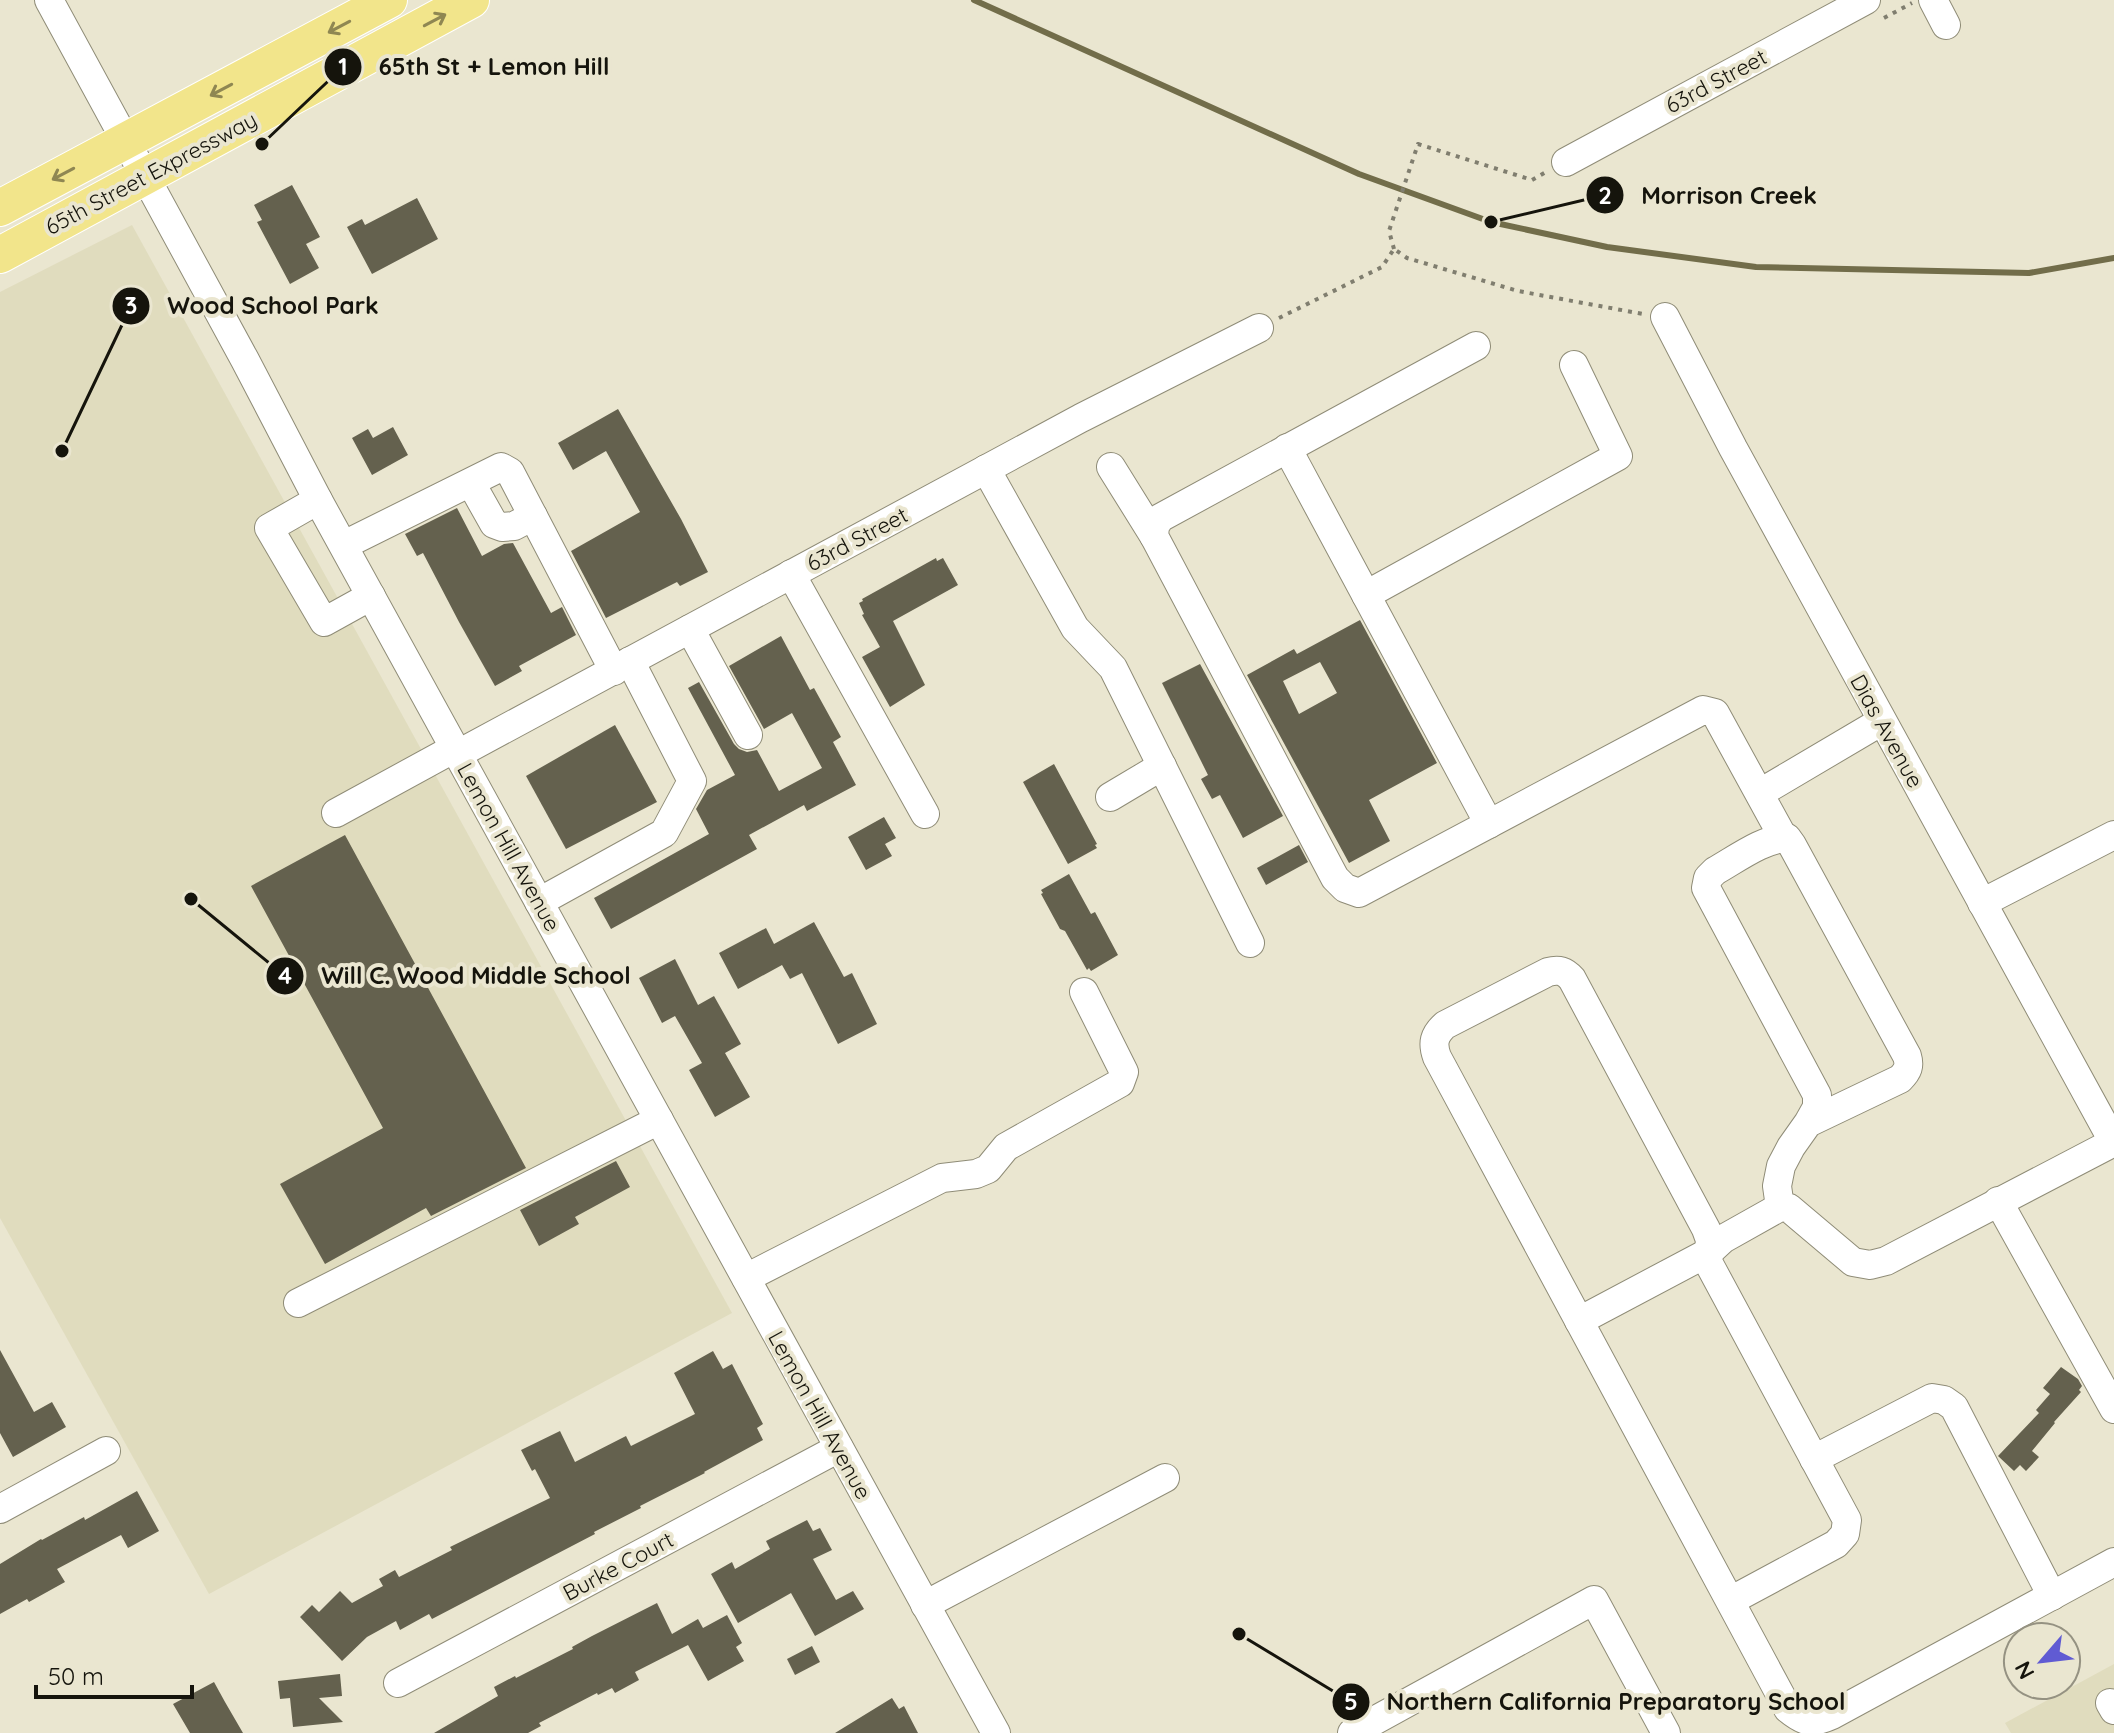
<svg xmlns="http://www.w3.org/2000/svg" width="2114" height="1733" viewBox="0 0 2114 1733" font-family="Quicksand,sans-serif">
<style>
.built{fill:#e0dcbe}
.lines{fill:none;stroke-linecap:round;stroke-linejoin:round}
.stream{stroke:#726d4a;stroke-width:6}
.building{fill:#64614e;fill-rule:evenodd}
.minor-casing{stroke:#8f8c77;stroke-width:30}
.major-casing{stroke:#fff;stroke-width:38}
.path{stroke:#807e6f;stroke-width:4;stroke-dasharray:4 6;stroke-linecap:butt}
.minor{stroke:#fff;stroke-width:28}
.major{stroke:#f2e58b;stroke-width:36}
.oneway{stroke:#8f8752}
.labels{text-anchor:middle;stroke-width:8;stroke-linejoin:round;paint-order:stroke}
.street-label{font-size:22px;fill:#15140c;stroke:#eae6d0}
.leader{fill:none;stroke:#15140c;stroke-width:3}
.callout-dot{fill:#15140c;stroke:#eae6d0;stroke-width:3}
.mark-label{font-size:24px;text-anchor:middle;font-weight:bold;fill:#fff}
.callout-label{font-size:24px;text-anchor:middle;font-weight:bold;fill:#15140c;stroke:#eae6d0;stroke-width:8;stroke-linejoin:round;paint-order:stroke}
</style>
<rect width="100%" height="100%" fill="#eae6d0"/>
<g class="built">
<polygon points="132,225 732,1313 209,1594 0,1218 0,292"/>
<polygon points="2114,1664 2114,1733 2011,1733 2005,1723"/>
</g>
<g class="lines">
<polyline class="stream" points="974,0 1359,174 1491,222 1607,247 1756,267 2029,273 2114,258"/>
</g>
<g class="building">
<polygon points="292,185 320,237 306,244 319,268 290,284 257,222 262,220 254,205"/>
<polygon points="417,198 438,239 372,274 347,227 362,219 365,225"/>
<polygon points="618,409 681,519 708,572 680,586 677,582 606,618 571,551 640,512 606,451 573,470 558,443"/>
<polygon points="393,427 408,455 372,475 352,438 368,429 373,438"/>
<polygon points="457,508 482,556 504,544 513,543 551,613 562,607 576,635 519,666 522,671 495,686 459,622 423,553 417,556 405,534"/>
<polygon points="936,558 937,561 943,558 958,585 893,621 925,685 890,707 862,657 880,647 862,615 864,614 859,603 863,601 862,599"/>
<path d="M1360,620L1437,763L1369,800L1390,841L1349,863L1247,675L1294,649L1297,654ZM1320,662L1337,693L1299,714L1283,681Z"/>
<polygon points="781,636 810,690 814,688 841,737 833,742 856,785 807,811 804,805 749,835 757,849 611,929 594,898 709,834 696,809 707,790 735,775 688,688 699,682 734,744 739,749 747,752 757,750 779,791 822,768 792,713 764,729 729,666"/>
<polygon points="1200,664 1283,816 1243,838 1220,795 1212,799 1201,779 1208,775 1162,683"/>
<polygon points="615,725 657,802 566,849 526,776"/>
<polygon points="1054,764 1097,844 1095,845 1097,848 1068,864 1023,782"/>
<polygon points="884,817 896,838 885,844 892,856 866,870 848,837"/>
<polygon points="345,835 526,1168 431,1216 426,1208 325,1264 280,1184 383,1128 251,886"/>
<polygon points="1299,845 1308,862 1266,885 1257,868"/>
<polygon points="1069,874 1091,914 1095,912 1118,955 1091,971 1089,968 1087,970 1065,931 1060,929 1041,894 1043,893 1041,890"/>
<polygon points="814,922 844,977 852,973 877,1024 838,1044 802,973 790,979 782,965 738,989 719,953 766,928 774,944"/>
<polygon points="675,959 698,1005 714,996 741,1044 725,1053 750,1097 715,1117 689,1070 702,1063 675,1016 662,1023 639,978"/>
<polygon points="616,1161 630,1187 575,1217 579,1224 539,1246 520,1210"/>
<polygon points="0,1350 34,1412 52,1402 66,1427 13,1457 0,1433"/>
<polygon points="713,1351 723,1369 732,1364 763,1424 757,1428 763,1440 704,1472 705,1473 640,1506 641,1508 594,1532 595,1534 432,1619 429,1614 400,1630 396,1621 367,1637 342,1661 300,1617 312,1605 319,1612 340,1591 352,1603 383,1586 379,1579 395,1570 399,1577 452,1550 450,1547 550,1498 535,1469 532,1471 521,1450 560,1431 575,1462 626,1436 631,1446 695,1414 674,1373"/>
<polygon points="2061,1367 2078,1379 2082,1386 2079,1390 2081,1392 2054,1422 2055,1423 2032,1451 2039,1457 2026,1471 2020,1465 2014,1471 1998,1456 2039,1413 2036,1410 2050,1394 2043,1388"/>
<polygon points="137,1491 159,1531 128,1548 121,1535 104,1544 57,1569 65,1582 29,1602 27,1599 0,1614 0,1564 41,1539 42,1540 84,1517 85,1520"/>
<polygon points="807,1520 813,1531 820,1528 832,1550 813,1559 836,1600 853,1591 864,1609 815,1636 791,1593 738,1623 711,1574 732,1562 735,1569 770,1549 766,1541"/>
<polygon points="657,1603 672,1634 698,1619 703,1628 727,1615 742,1643 736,1647 744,1661 708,1681 688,1645 635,1672 639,1680 615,1693 612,1688 598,1695 597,1693 539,1723 541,1726 528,1733 434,1733 498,1696 494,1687 515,1676 516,1678 573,1649 572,1647 592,1636"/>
<polygon points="812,1646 820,1662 795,1675 787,1659"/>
<polygon points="340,1674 342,1696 319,1698 343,1722 293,1727 290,1698 280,1699 278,1681"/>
<polygon points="214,1682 225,1702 243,1733 190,1733 173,1704"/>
<polygon points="892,1698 899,1709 904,1706 918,1733 835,1733"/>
</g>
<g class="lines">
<g class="minor-casing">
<g id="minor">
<polyline points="49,0 245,360 318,500 996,1733"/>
<polyline points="1933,0 1946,25"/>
<polyline points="1566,162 1866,0"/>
<polyline points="1665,317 1733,448 2114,1143"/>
<polyline points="1476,346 1160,518 1155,526 1154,536 1335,878 1345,888 1359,893 1703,710 1715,713 1783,837"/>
<polyline points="1287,448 1489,824"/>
<polyline points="1111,467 1154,536"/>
<polyline points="986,469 1075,628 1113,668 1250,943"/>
<polyline points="471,483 494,524 502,527 514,526 533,516"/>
<polyline points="318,500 269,528 324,622 371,596"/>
<polyline points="344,545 501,467 510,472 614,671"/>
<polyline points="791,574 925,814"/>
<polyline points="1366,595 1618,456 1574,365"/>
<polyline points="690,629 748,735"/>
<polyline points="458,754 1081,418 1259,328"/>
<polyline points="1760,793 1882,721"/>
<polyline points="1110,797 1162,766"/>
<polyline points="336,813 455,748"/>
<polyline points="539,902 664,833 692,781 630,661"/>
<polyline points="1982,903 2114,835"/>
<polyline points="1998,1201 2114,1409"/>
<path d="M1780,1207L1777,1186L1781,1166L1791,1147L1808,1123L1900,1079C1908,1071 1910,1066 1907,1056L1792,845L1787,838C1764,838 1735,860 1715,871L1708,878L1706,888L1817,1095V1107L1808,1123"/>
<polyline points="746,1278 942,1178 976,1174 988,1169 1006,1147 1120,1083 1124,1072 1084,992"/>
<polyline points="298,1303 659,1120"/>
<polyline points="1579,1321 1709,1252 1723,1239 1780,1207 1789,1208 1853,1262 1870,1265 1886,1261 2114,1142"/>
<polyline points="1814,1459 1932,1398 1944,1400 1954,1407 2052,1596"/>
<polyline points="0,1509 106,1451"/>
<path d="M1730,1601L1836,1544L1845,1534L1847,1520L1708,1262L1710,1240L1706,1229L1572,979C1565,971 1559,969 1548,972L1445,1025C1434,1035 1432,1043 1437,1057C1554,1275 1671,1492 1788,1709C1805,1723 1812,1724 1832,1715L2114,1562"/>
<polyline points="925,1605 1165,1478"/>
<polyline points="398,1683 839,1448"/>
<polyline points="2110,1703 2114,1710"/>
<polyline points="1352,1733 1594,1600 1666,1733"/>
</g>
</g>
<g class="major-casing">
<g id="major">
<polyline points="0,208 389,0"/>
<polyline points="0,255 471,0"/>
</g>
</g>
<g class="path">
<polyline points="1884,18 1912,3"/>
<polyline points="1394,249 1389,231 1418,144 1532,180 1546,172"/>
<polyline points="1279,318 1382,267 1394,249 1407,258 1518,291 1643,314"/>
</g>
<use href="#minor" class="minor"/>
<use href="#major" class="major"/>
</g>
<defs><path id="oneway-shaft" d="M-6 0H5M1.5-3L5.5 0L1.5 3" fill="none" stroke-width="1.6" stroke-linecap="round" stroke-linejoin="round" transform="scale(2)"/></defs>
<g class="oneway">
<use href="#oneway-shaft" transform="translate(435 20) rotate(-28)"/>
<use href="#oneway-shaft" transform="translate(339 27) rotate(152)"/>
<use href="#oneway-shaft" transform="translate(221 90) rotate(152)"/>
<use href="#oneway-shaft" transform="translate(63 174) rotate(152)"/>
</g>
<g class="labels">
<g class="street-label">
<text transform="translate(1716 81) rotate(-28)" y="8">63rd Street</text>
<text transform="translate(151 173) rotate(-28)" y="8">65th Street Expressway</text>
<text transform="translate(857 539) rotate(-28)" y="8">63rd Street</text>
<text transform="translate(1887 731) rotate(61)" y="8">Dias Avenue</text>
<text transform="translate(509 847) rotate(61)" y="8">Lemon Hill Avenue</text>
<text transform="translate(820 1415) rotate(61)" y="8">Lemon Hill Avenue</text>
<text transform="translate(618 1566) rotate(-28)" y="8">Burke Court</text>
</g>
</g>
<path class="leader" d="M262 144L343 67M1491 222L1605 195M62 451L131 306M191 899L285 976M1239 1634L1351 1702"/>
<g class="callout-dot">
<circle cx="262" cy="144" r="8"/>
<circle cx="1491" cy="222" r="8"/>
<circle cx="62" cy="451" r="8"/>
<circle cx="191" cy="899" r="8"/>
<circle cx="1239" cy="1634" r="8"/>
<circle cx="343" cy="67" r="20"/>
<circle cx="1605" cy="195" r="20"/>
<circle cx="131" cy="306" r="20"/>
<circle cx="285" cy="976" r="20"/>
<circle cx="1351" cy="1702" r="20"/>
</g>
<g class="mark-label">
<text x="343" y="75">1</text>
<text x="1605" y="204">2</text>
<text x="131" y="314">3</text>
<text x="285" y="984">4</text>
<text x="1351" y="1710">5</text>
</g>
<g class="callout-label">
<text x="494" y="75">65th St + Lemon Hill</text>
<text x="1729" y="204">Morrison Creek</text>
<text x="273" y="314">Wood School Park</text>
<text x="476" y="984">Will C. Wood Middle School</text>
<text x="1616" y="1710">Northern California Preparatory School</text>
</g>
<g transform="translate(2042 1661) rotate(242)"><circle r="38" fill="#eae6d0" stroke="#959282" stroke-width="2"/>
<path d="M0-6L14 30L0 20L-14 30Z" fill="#605bd3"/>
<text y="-12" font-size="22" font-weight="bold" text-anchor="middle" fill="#15140c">N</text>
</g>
<path d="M36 1685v12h156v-12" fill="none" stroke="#15140c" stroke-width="4"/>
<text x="48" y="1685" font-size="24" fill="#15140c" stroke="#eae6d0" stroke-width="6" paint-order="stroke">50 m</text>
</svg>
